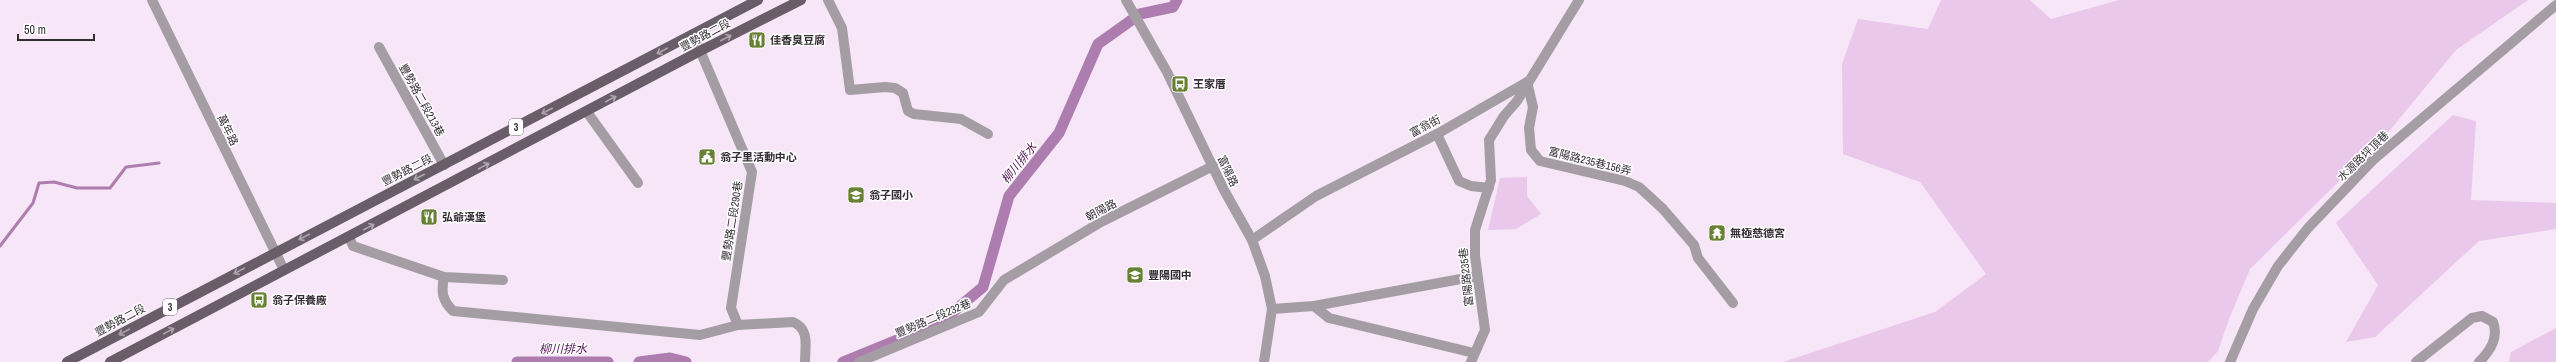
<svg xmlns="http://www.w3.org/2000/svg" width="2556" height="362" viewBox="0 0 2556 362" font-family="'Archivo Narrow','Noto Sans TC',sans-serif">
<style>
.green{fill:#eac8ec}
.lines{fill:none;stroke-linecap:round;stroke-linejoin:round}
.stream{stroke:#ae7db0;stroke-width:3}
.canal{stroke:#ae7db0;stroke-width:11}
.minor{stroke:#a49da4;stroke-width:10}
.major{stroke:#685d69;stroke-width:10}
.oneway{stroke:#aca6ac}
.labels{text-anchor:middle;stroke-width:3;stroke-linejoin:round;paint-order:stroke}
.shield{fill:#fff;stroke:#706c70;stroke-width:1}
.shield-label{font-size:10px;font-weight:bold;fill:#332d33}
.street-label{font-size:11px;fill:#332d33;stroke:#fff}
.poi-label{font-size:11px;font-weight:bold;fill:#332d33;stroke:#fff;text-anchor:start}
.water-label{font-size:12px;font-style:italic;fill:#571c5b;stroke:#fff}
</style>
<rect width="100%" height="100%" fill="#f6e6f7"/>
<g class="green">
<polygon points="1941,0 2030,0 2051,19 2119,0 2528,0 2456,50 2386,135 2250,269 2229,319 2218,351 2208,362 1783,362 1935,312 1986,274 1920,182 1843,154 1842,64 1858,19 1928,29"/>
<polygon points="2453,115 2476,121 2471,200 2556,203 2556,229 2479,241 2375,337 2346,342 2378,285 2336,223"/>
<polygon points="1527,177 1527,196 1541,214 1516,229 1488,230 1500,178"/>
<polygon points="2556,328 2556,362 2509,362 2511,352"/>
</g>
<g class="lines">
<polyline class="stream" points="0,246 33,203 39,183 54,182 77,188 110,188 126,167 159,163"/>
<g class="canal">
<polyline points="517,362 608,362"/>
<polyline points="639,362 670,358 686,362"/>
<polyline points="843,362 941,322 983,287 1009,196 1059,133 1098,44 1140,14 1173,7 1177,0"/>
</g>
<g class="minor">
<polyline points="152,0 284,270"/>
<polyline points="828,0 842,28 850,90 885,87 895,88 903,93 908,111 914,114 961,119 988,134"/>
<polyline points="1126,0 1167,72 1224,190 1252,240 1265,276 1272,309 1264,362"/>
<polyline points="693,34 752,172 731,308 738,325"/>
<polyline points="379,47 444,165"/>
<polyline points="1527,82 1533,107 1529,128 1531,150 1540,161 1625,181 1639,187 1663,209 1694,245 1698,258 1733,303"/>
<polyline points="587,112 638,183"/>
<polyline points="1437,134 1459,181 1471,186 1489,188"/>
<polyline points="349,237 353,246 444,277 503,280"/>
<polyline points="1252,240 1316,196 1437,134 1527,82"/>
<path d="M444,277C441,292 442,300 453,311L700,335L738,325L793,322C810,329 805,346 805,362"/>
<polyline points="1314,306 1329,318 1474,353"/>
<polyline points="1272,309 1314,306 1477,276"/>
<polyline points="859,362 979,312 1004,280 1101,222 1213,166"/>
<polyline points="1471,362 1485,330 1475,256 1475,230 1491,180 1489,140 1504,116 1517,101 1579,0"/>
<polyline points="2230,362 2253,309 2278,266 2308,228 2373,160 2556,5"/>
<path d="M2416,362L2472,318L2482,316L2493,322C2499,338 2490,351 2479,362"/>
</g>
<g class="major">
<polyline points="67,362 758,0"/>
<polyline points="110,362 700,51 801,0"/>
</g>
</g>
<defs><path id="oneway-shaft" d="M-6 0H5M1.5-3L5.5 0L1.5 3" fill="none" stroke-width="1.6" stroke-linecap="round" stroke-linejoin="round"/></defs>
<g class="oneway">
<use href="#oneway-shaft" transform="translate(726 38) rotate(-27)"/>
<use href="#oneway-shaft" transform="translate(662 51) rotate(152)"/>
<use href="#oneway-shaft" transform="translate(611 99) rotate(-28)"/>
<use href="#oneway-shaft" transform="translate(547 111) rotate(153)"/>
<use href="#oneway-shaft" transform="translate(484 166) rotate(-28)"/>
<use href="#oneway-shaft" transform="translate(419 177) rotate(153)"/>
<use href="#oneway-shaft" transform="translate(369 227) rotate(-28)"/>
<use href="#oneway-shaft" transform="translate(304 237) rotate(153)"/>
<use href="#oneway-shaft" transform="translate(239 271) rotate(152)"/>
<use href="#oneway-shaft" transform="translate(169 331) rotate(-28)"/>
<use href="#oneway-shaft" transform="translate(124 332) rotate(152)"/>
</g>
<defs>
<g id="restaurant-square" transform="scale(0.9)"><rect x="-9" y="-9" width="18" height="18" rx="4" fill="#678034" stroke="#fff"/><path d="M-5-6h1v4h1v-4h1v4h1v-4h1v5L-1.5 .5V6h-2V.5L-5-1ZM5-6V6H3V1.5H1.5Q1.5-4 5-6Z" fill="#fff"/></g>
<g id="bus-square" transform="scale(0.9)"><rect x="-9" y="-9" width="18" height="18" rx="4" fill="#678034" stroke="#fff"/><path d="M-5-6H5V4H4V6H2V4H-2V6H-4V4H-5ZM-3.5-4V0h7V-4ZM-3.5 1.2v1.5H-2V1.2ZM2 1.2v1.5H3.5V1.2Z" fill="#fff"/></g>
<g id="civic-square" transform="scale(0.9)"><rect x="-9" y="-9" width="18" height="18" rx="4" fill="#678034" stroke="#fff"/><path d="M-.6-6.5H3V-4.5H.6V-3L4-1V1h2V6H-6V1h2V-1L-.6-3ZM-1.2 2.5V6h2.4V2.5Z" fill="#fff"/></g>
<g id="school-square" transform="scale(0.9)"><rect x="-9" y="-9" width="18" height="18" rx="4" fill="#678034" stroke="#fff"/><path d="M0-5L7-2L0 1L-7-2ZM-4 1L0 2.5L4 1V4Q0 6-4 4Z" fill="#fff"/></g>
<g id="temple-square" transform="scale(0.9)"><rect x="-9" y="-9" width="18" height="18" rx="4" fill="#678034" stroke="#fff"/><path d="M0-6L5-2H3V0L6.5 2.5H4V6H1.5V3h-3V6H-4V2.5H-6.5L-3 0V-2H-5Z" fill="#fff"/></g>
</defs>
<g fill-rule="evenodd">
<use href="#restaurant-square" x="757" y="40"/>
<use href="#bus-square" x="1180" y="84"/>
<use href="#civic-square" x="707" y="157"/>
<use href="#school-square" x="856" y="195"/>
<use href="#restaurant-square" x="429" y="217"/>
<use href="#temple-square" x="1717" y="233"/>
<use href="#school-square" x="1135" y="275"/>
<use href="#bus-square" x="259" y="300"/>
</g>
<g class="labels">
<g class="shield">
<rect x="509" y="119" width="14" height="16" rx="3"/>
<rect x="163" y="299" width="14" height="16" rx="3"/>
</g>
<g class="shield-label">
<text x="516" y="131">3</text>
<text x="170" y="311">3</text>
</g>
<g class="street-label">
<text transform="translate(705 35) rotate(-28)" y="4">豐勢路二段</text>
<text transform="translate(422 100) rotate(61)" y="4">豐勢路二段213巷</text>
<text transform="translate(1425 126) rotate(-28)" y="4">富翁街</text>
<text transform="translate(228 130) rotate(64)" y="4">萬年路</text>
<text transform="translate(2363 156) rotate(-44)" y="4">水源路坪頂巷</text>
<text transform="translate(1590 161) rotate(14)" y="4">富陽路235巷156弄</text>
<text transform="translate(407 170) rotate(-27)" y="4">豐勢路二段</text>
<text transform="translate(1228 171) rotate(65)" y="4">富陽路</text>
<text transform="translate(1101 210) rotate(-28)" y="4">朝陽路</text>
<text transform="translate(732 221) rotate(-81)" y="4">豐勢路二段290巷</text>
<text transform="translate(1466 277) rotate(-96)" y="4">富陽路235巷</text>
<text transform="translate(933 318) rotate(-23)" y="4">豐勢路二段232巷</text>
<text transform="translate(120 320) rotate(-28)" y="4">豐勢路二段</text>
</g>
<g class="poi-label">
<text x="770" y="44">佳香臭豆腐</text>
<text x="1193" y="88">王家厝</text>
<text x="720" y="161">翁子里活動中心</text>
<text x="869" y="199">翁子國小</text>
<text x="442" y="221">弘爺漢堡</text>
<text x="1730" y="237">無極慈德宮</text>
<text x="1148" y="279">豐陽國中</text>
<text x="272" y="304">翁子保養廠</text>
</g>
<g class="water-label">
<text transform="translate(1019 163) rotate(-51)" y="4">柳川排水</text>
<text x="563" y="353">柳川排水</text>
</g>
</g>
<path d="M18 34v6h76v-6" fill="none" stroke="#332d33" stroke-width="2"/>
<text x="24" y="34" font-size="12" fill="#332d33" stroke="#ffffff" stroke-width="3" paint-order="stroke">50 m</text>
</svg>
